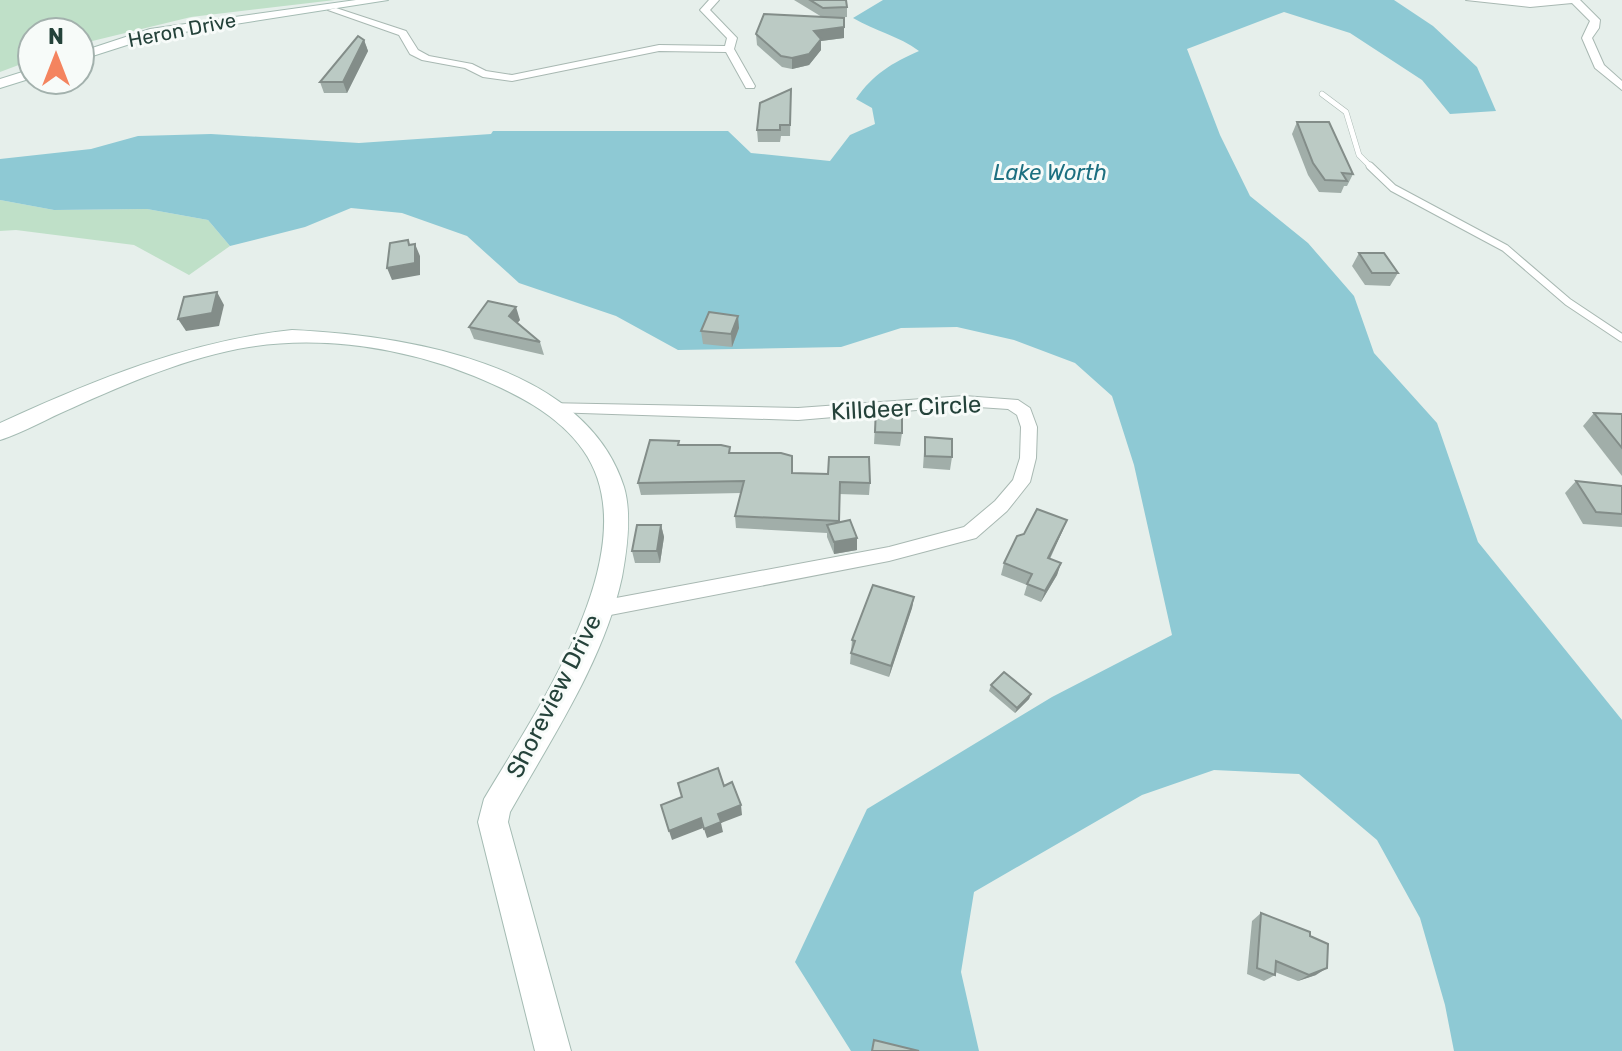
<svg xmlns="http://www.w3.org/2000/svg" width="1622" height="1051" viewBox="0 0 1622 1051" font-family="Rubik,sans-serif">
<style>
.green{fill:#bfe0c8}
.water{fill:#8ec9d4}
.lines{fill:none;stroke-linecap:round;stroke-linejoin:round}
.lane-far1-casing{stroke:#a8b8b2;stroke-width:6}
.lane-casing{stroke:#a8b8b2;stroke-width:9}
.street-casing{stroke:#a8b8b2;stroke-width:2}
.secondary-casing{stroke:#a4bbb3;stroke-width:2}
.lane-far1{stroke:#fff;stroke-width:5}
.lane{stroke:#fff;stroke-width:7}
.street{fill:#fff;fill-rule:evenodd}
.secondary{fill:#fff;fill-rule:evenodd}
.wall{fill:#a1aea9}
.shaded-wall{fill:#838d89}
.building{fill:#bbcac4;stroke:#838d89;stroke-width:2}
.labels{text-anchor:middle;stroke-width:6;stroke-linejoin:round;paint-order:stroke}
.far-street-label{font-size:20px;fill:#24423a;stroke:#f7fbf9}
.far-water-label{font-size:22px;font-style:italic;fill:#1c6f80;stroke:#f7fbf9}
.street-label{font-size:24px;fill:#24423a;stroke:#f7fbf9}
</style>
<rect width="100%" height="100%" fill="#e6efeb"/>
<g class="green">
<polygon points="0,0 335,0 191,17 80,44 80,32 32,32 32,60 0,72"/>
<polygon points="0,200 54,210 147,209 208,220 230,246 189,275 134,245 16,230 0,231"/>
</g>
<path class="water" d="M883,0H1394L1433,26L1477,67L1496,111L1450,114L1422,80L1350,33L1284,12L1187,49L1220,135L1250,196L1308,243L1354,296L1374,353L1437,423L1478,542L1622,720V1051H1454L1445,1005L1420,918L1377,840L1299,774L1214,770L1142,795L974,892L961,972L979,1051H851L795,962L867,809L1052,697L1172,635L1134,465L1112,396L1075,363L1014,340L957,327L901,328L841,347L678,350L616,316L519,283L467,236L402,213L351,208L305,227L230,246L208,220L147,209L54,210L0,200V159L91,149L138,136L211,134L359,143L491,134L493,131H728L751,153L830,161L850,135L875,124L872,108L856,99C873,74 892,63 919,51C899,36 875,31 853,18Z"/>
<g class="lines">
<g class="lane-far1-casing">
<polyline id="lane-far1" points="1322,94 1346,112 1359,155 1372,168"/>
</g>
<g class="lane-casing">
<polyline id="lane" points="1370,166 1393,188 1505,248 1568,302 1622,338"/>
</g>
<g class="street-casing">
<g id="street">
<polygon points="709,0 719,0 710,10 737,38 734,49 755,86 754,88 746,88 726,52 659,51 512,81 483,77 465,68 422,60 410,54 399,35 328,10 336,8 406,31 418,50 429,56 472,64 486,71 512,75 659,45 725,46 727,38 700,10"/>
<polygon points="1466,0 1580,0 1600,20 1599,28 1592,38 1604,65 1622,81 1622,90 1595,68 1582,38 1590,21 1572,3 1530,7"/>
<polygon points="964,396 1018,400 1030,408 1037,427 1036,458 1030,482 1007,511 976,538 889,561 600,617 593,615 590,609 593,603 600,601 889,547 964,527 995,501 1013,480 1020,458 1021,427 1017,415 1008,409 964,406 798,420 551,412 543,407 545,403 798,408"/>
</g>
</g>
<g class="secondary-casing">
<g id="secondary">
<polygon points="356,0 388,0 152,37 80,60 80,52 150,29"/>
<polygon points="32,69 32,78 0,88 0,79"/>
<path d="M292,330C403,335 585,363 624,487C632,514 627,550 622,577C604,661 551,739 510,812L508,822L571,1051H535L478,822L484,799C534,714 652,547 583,450C558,414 513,392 474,376C405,348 323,335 249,347C188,357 128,383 72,408C48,418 25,432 0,440V423C94,380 189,341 292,330Z"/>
</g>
</g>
<use href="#lane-far1" class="lane-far1"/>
<use href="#lane" class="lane"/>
<use href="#street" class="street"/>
<use href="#secondary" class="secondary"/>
</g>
<g class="wall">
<polygon points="794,0 846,0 847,7 847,17 830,18 844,38 821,41 821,50 809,65 792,69 782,67 757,45 756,34 822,17"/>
<polygon points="364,40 368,51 347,93 324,93 320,82"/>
<polygon points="791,100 790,136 781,136 780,142 758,142 757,130"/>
<polygon points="1297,122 1353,174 1347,186 1344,186 1341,193 1319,192 1308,175 1292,134"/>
<polygon points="1359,253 1398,273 1390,286 1365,285 1352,266"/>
<polygon points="520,320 517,323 540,342 544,355 474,339 469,327"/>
<polygon points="739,328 732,347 703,344 701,331"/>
<polygon points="876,407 902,433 900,446 874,444"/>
<polygon points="1594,413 1622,414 1622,476 1583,426"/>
<polygon points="925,437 952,457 950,470 923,468"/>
<polygon points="679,445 731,453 792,473 870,483 869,495 839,494 839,522 857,550 834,554 827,537 827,533 736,528 735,516 741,493 641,495 638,483"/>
<polygon points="1576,481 1622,486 1622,527 1583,524 1565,493"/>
<polygon points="1067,520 1062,532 1050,559 1061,563 1057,575 1041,602 1024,595 1027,585 1001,575 1004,563"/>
<polygon points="661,525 664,537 660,563 635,563 632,551"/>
<polygon points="914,597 912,608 889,677 850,664 852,640"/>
<polygon points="991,685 1031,694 1029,699 1015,713 989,691"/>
<polygon points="1261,913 1310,936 1316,975 1298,981 1275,972 1275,975 1264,981 1247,974 1252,921"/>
</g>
<g class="shaded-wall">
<polygon points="844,27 844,38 821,41 821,50 809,65 792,69 792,58 814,31"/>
<polygon points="364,40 368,51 347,93 343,82"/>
<polygon points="415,244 420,256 420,275 392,280 387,268"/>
<polygon points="217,292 224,305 219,326 186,331 178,319"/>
<polygon points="516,307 520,320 513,328 509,316"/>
<polygon points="738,316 739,328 732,347 731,334"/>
<polygon points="1067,520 1062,532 1044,570 1048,558"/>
<polygon points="661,525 664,537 660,563 657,551"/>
<polygon points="857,538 857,550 834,554 834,542"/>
<polygon points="1061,563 1057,575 1041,602 1045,591"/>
<polygon points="914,597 912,608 889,677 891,666"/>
<polygon points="1031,694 1029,699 1015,713 1017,708"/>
<polygon points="741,805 742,815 721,823 723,832 707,838 704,829 718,814"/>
<polygon points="701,818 703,828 672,840 669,831"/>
<polygon points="1327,968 1316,975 1298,981 1309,975"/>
</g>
<g class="building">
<polygon points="810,0 846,0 847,7 823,8"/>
<polygon points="764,14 844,18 844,27 814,31 821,39 809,54 792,58 781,56 756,34"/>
<polygon points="358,36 364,40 343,82 320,82"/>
<polygon points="791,89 790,125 780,125 780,130 757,130 760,103"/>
<polygon points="1297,122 1329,122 1353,174 1342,173 1347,181 1325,180 1313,163"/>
<polygon points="408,240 409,245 415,244 415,263 387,268 390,243"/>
<polygon points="1359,253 1384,253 1398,273 1372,273"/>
<polygon points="217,292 212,313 178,319 184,297"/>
<polygon points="488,301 516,307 509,316 540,342 469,327"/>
<polygon points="709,312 738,316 731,334 701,331"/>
<polygon points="876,407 902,409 902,433 875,432"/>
<polygon points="1594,413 1622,414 1622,448"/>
<polygon points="925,437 952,439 952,457 925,456"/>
<polygon points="650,440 679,441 678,445 721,445 730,447 729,453 781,453 792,456 792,473 828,474 829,457 869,457 870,483 840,482 839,521 735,516 744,481 638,483"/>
<polygon points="1576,481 1622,486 1622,514 1596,512"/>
<polygon points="1037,509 1067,520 1048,558 1061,563 1045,591 1027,584 1032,574 1004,563 1017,536 1024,534"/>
<polygon points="850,520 857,538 834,542 827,525"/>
<polygon points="637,525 661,525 657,551 632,551"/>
<polygon points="873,585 914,597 891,666 851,653 855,641 852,640"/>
<polygon points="1004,672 1031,694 1017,708 991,685"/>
<polygon points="718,768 724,786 732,782 741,805 718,814 721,822 704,829 701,818 669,831 661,805 682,797 678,783"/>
<polygon points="1261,913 1310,932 1310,936 1328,944 1327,968 1309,975 1276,961 1275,975 1257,968"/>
<polygon points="874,1040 919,1051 872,1051"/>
</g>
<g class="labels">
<g class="far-street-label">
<text transform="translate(182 30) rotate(-11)" y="7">Heron Drive</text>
</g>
<g class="far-water-label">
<text x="1050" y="180">Lake Worth</text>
</g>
<g class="street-label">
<text transform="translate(906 408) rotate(-3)" y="8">Killdeer Circle</text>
<text transform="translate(554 696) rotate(-63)" y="8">Shoreview Drive</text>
</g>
</g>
<g transform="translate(56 56)"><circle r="38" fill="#f7fbf9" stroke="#a3b1ad" stroke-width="2"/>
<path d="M0-6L14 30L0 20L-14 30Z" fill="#f4845f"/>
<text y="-12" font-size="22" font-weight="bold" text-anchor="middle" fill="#24423a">N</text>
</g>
</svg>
